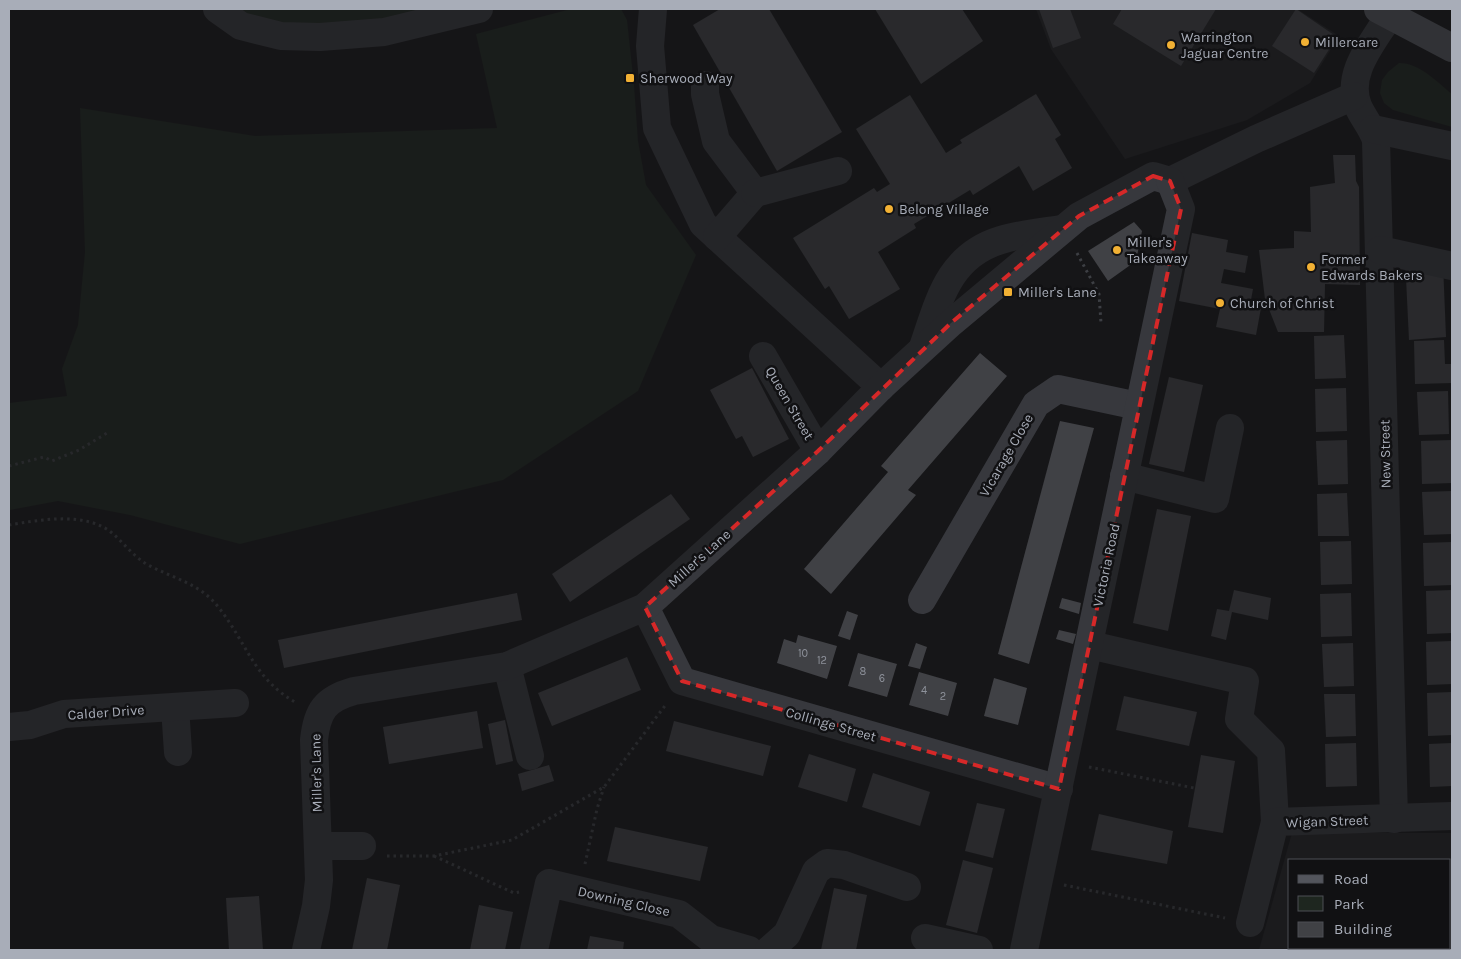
<svg xmlns="http://www.w3.org/2000/svg" width="1461" height="959" viewBox="0 0 1461 959" font-family="Karla,sans-serif">
<style>
.built{fill:#222225;fill-rule:evenodd}
.green{fill:#1e261f}
.building{fill:#404145}
.lines{fill:none;stroke-linecap:round;stroke-linejoin:round}
.path{stroke:#3d3f44;stroke-width:3;stroke-dasharray:2.5 4;stroke-linecap:butt}
.minor{stroke:#37383d;stroke-width:28}
.major{stroke:#53555c;stroke-width:28}
.marked{fill:none;stroke:#d62828;stroke-width:4;stroke-dasharray:10 6;stroke-linejoin:round}
.poi-dot{fill:#f2b134;stroke:#111113;stroke-width:2}
.labels{text-anchor:middle;stroke-width:5;stroke-linejoin:round;paint-order:stroke}
.number-label{font-size:11px;fill:#8e929b}
.poi-label{font-size:14px;fill:#a8adb8;stroke:#111113;text-anchor:start}
.street-label{font-size:14px;fill:#a8adb8;stroke:#111113}
</style>
<rect width="100%" height="100%" fill="#161618"/>
<g class="built">
<polygon points="1036,9 1297,9 1339,36 1310,83 1247,120 1125,159 1051,49"/>
<path d="M1292,833H1452V950H1259ZM1290,860H1450V948H1290Z"/>
</g>
<g class="green">
<polygon points="233,9 445,9 390,20 325,26 265,23"/>
<polygon points="571,9 621,9 627,20 634,85 638,141 646,185 696,255 638,391 503,480 240,544 130,515 58,501 10,510 9,512 9,403 67,396 62,369 78,325 85,252 80,108 255,136 497,128 476,34"/>
<path d="M1399,63C1420,63 1437,82 1452,94V127L1393,110L1384,103L1380,93L1382,80L1388,72Z"/>
</g>
<g class="building">
<polygon points="720,9 769,9 842,132 777,171 693,25"/>
<polygon points="875,9 962,9 983,41 921,84"/>
<polygon points="1039,9 1070,9 1081,38 1053,48"/>
<polygon points="1122,9 1216,9 1181,66 1113,24"/>
<polygon points="1296,9 1337,37 1314,73 1272,46"/>
<polygon points="1036,94 1061,135 1055,139 1072,168 1033,191 1019,166 973,195 970,190 914,224 916,228 878,252 900,289 849,319 829,286 825,289 793,238 874,188 877,192 890,184 856,129 910,95 946,153 962,143 960,140"/>
<polygon points="1333,155 1355,155 1356,181 1359,187 1360,285 1325,284 1324,332 1278,332 1265,299 1259,250 1294,248 1294,231 1311,232 1310,187 1335,183"/>
<polygon points="1134,222 1142,231 1136,261 1108,281 1088,251"/>
<polygon points="1192,233 1228,240 1226,252 1248,256 1245,273 1224,269 1221,283 1253,289 1250,305 1261,308 1256,335 1216,327 1220,309 1179,301"/>
<polygon points="1405,257 1443,264 1446,337 1409,340"/>
<polygon points="1344,335 1346,378 1315,379 1314,336"/>
<polygon points="1444,340 1445,364 1452,364 1452,383 1415,384 1414,341"/>
<polygon points="980,353 1007,376 908,490 916,495 831,594 804,569 888,472 881,466"/>
<polygon points="752,368 789,439 753,457 742,436 736,439 710,390"/>
<polygon points="1169,377 1203,385 1184,472 1149,464"/>
<polygon points="1346,388 1347,431 1316,432 1315,389"/>
<polygon points="1448,391 1449,434 1419,435 1417,392"/>
<polygon points="1060,421 1094,428 1029,664 998,654"/>
<polygon points="1347,440 1348,484 1318,485 1316,441"/>
<polygon points="1452,440 1452,483 1422,484 1421,441"/>
<polygon points="1452,491 1452,534 1424,535 1422,492"/>
<polygon points="1347,493 1349,536 1318,536 1317,494"/>
<polygon points="671,494 690,519 570,602 552,574"/>
<polygon points="1157,509 1191,516 1168,631 1133,623"/>
<polygon points="1351,541 1352,584 1321,585 1320,542"/>
<polygon points="1452,542 1452,585 1424,586 1423,543"/>
<polygon points="1234,590 1271,598 1268,620 1232,612 1226,640 1211,636 1217,609 1229,611"/>
<polygon points="1452,590 1452,633 1427,634 1426,591"/>
<polygon points="517,593 522,620 284,668 278,640"/>
<polygon points="1351,593 1352,636 1321,637 1320,594"/>
<polygon points="1062,598 1081,603 1079,614 1059,608"/>
<polygon points="847,611 858,615 850,640 838,636"/>
<polygon points="1059,630 1076,634 1073,644 1056,639"/>
<polygon points="798,635 837,646 827,679 777,663 784,639 796,643"/>
<polygon points="1452,641 1452,684 1427,685 1426,642"/>
<polygon points="916,643 927,647 920,669 908,666"/>
<polygon points="1353,643 1354,686 1324,687 1322,644"/>
<polygon points="858,653 897,664 887,697 848,686"/>
<polygon points="627,657 641,690 552,726 538,693"/>
<polygon points="919,672 957,683 948,716 909,705"/>
<polygon points="994,678 1027,688 1018,725 984,716"/>
<polygon points="1452,692 1452,735 1428,736 1427,693"/>
<polygon points="1324,694 1355,694 1356,736 1326,737"/>
<polygon points="1124,696 1197,712 1189,746 1116,730"/>
<polygon points="477,711 483,748 389,764 383,727"/>
<polygon points="505,720 513,761 496,765 488,724"/>
<polygon points="674,721 771,746 763,776 666,751"/>
<polygon points="1356,743 1357,786 1326,787 1325,744"/>
<polygon points="1452,743 1452,786 1430,787 1429,744"/>
<polygon points="809,754 856,769 847,802 798,787"/>
<polygon points="1201,755 1235,761 1223,833 1188,827"/>
<polygon points="549,765 554,781 522,791 518,774"/>
<polygon points="873,773 930,792 920,826 862,807"/>
<polygon points="977,803 1005,809 993,858 965,851"/>
<polygon points="1099,814 1173,831 1167,864 1091,850"/>
<polygon points="615,827 708,847 700,881 607,861"/>
<polygon points="963,860 993,868 977,933 946,925"/>
<polygon points="367,878 400,885 387,950 352,950"/>
<polygon points="834,888 867,895 856,950 821,950"/>
<polygon points="259,896 263,950 229,950 226,898"/>
<polygon points="479,905 513,912 505,950 470,950"/>
<polygon points="590,936 624,942 623,950 587,950"/>
</g>
<g class="lines">
<g class="path">
<polyline points="1077,253 1099,294 1101,323"/>
<polyline points="9,466 44,457 52,461 79,450 107,433"/>
<path d="M9,525C39,520 86,511 112,533C125,544 135,559 152,567C176,579 202,585 219,608C247,643 254,680 297,703"/>
<polyline points="1089,767 1194,788"/>
<polyline points="387,856 434,856 512,840 604,787 667,703"/>
<polyline points="434,856 514,893 519,892"/>
<polyline points="585,864 597,809 604,787"/>
<polyline points="1064,885 1225,918"/>
</g>
<g class="minor">
<polyline points="217,9 241,26 281,36 320,37 384,32 479,9"/>
<polyline points="653,9 650,46 657,128 703,224 881,387"/>
<path d="M1389,16C1373,43 1345,73 1358,106C1363,118 1372,127 1376,140L1394,819"/>
<polyline points="705,85 705,94 716,141 755,193 717,237"/>
<polyline points="1373,129 1452,146"/>
<polyline points="1170,181 1256,139 1354,96"/>
<polyline points="755,193 838,171"/>
<polyline points="1380,250 1452,266"/>
<path d="M923,347C939,301 948,256 1001,240C1020,234 1042,232 1062,229"/>
<polyline points="763,356 818,451"/>
<polyline points="1124,476 1215,499 1230,428"/>
<polyline points="922,600 1036,404 1058,389 1138,406"/>
<polyline points="645,607 682,681 1059,789"/>
<polyline points="1090,645 1245,681 1239,719 1271,751 1275,822"/>
<polyline points="507,666 530,756"/>
<polyline points="175,707 178,752"/>
<polyline points="9,727 30,725 64,714 235,703"/>
<polyline points="318,846 362,846"/>
<polyline points="1250,923 1275,822 1452,816"/>
<polyline points="925,938 979,950"/>
<path d="M306,950L316,906L319,880L314,740C317,711 325,699 354,691L507,666L645,607L818,451L881,387L951,323L1079,216L1153,176L1170,181"/>
<polyline points="534,950 549,883 679,914 711,939 749,950"/>
<polyline points="769,950 787,934 816,871 827,863 844,865 907,887"/>
<path d="M1024,950C1078,703 1127,456 1181,209L1170,181"/>
</g>
<polyline class="major" points="1378,9 1452,48"/>
</g>
<path d="M0 0H1461V959H0ZM1153,176L1170,181L1181,209L1059,789L682,681L645,607L818,451L951,323L1079,216Z" fill="#161618" fill-opacity=".55" fill-rule="evenodd"/>
<path class="marked" d="M1153,176L1170,181L1181,209L1059,789L682,681L645,607L818,451L951,323L1079,216Z"/>
<g class="poi-dot">
<circle cx="1305" cy="42" r="5"/>
<circle cx="1171" cy="45" r="5"/>
<rect x="625" y="73" width="10" height="10" rx="2.5"/>
<circle cx="889" cy="209" r="5"/>
<circle cx="1117" cy="250" r="5"/>
<circle cx="1311" cy="267" r="5"/>
<rect x="1003" y="287" width="10" height="10" rx="2.5"/>
<circle cx="1220" cy="303" r="5"/>
</g>
<g class="labels">
<g class="number-label">
<text x="803" y="657">10</text>
<text x="822" y="664">12</text>
<text x="863" y="675">8</text>
<text x="882" y="682">6</text>
<text x="924" y="694">4</text>
<text x="943" y="700">2</text>
</g>
<g class="poi-label">
<text x="1181" y="42">Warrington<tspan x="1181" dy="16">Jaguar Centre</tspan></text>
<text x="1315" y="47">Millercare</text>
<text x="640" y="83">Sherwood Way</text>
<text x="899" y="214">Belong Village</text>
<text x="1127" y="247">Miller's<tspan x="1127" dy="16">Takeaway</tspan></text>
<text x="1321" y="264">Former<tspan x="1321" dy="16">Edwards Bakers</tspan></text>
<text x="1018" y="297">Miller's Lane</text>
<text x="1230" y="308">Church of Christ</text>
</g>
<g class="street-label">
<text transform="translate(790 403) rotate(60)" y="5">Queen Street</text>
<text transform="translate(1385 454) rotate(-91)" y="5">New Street</text>
<text transform="translate(1006 455) rotate(-60)" y="5">Vicarage Close</text>
<text transform="translate(699 558) rotate(-42)" y="5">Miller's Lane</text>
<text transform="translate(1106 565) rotate(-78)" y="5">Victoria Road</text>
<text transform="translate(106 712) rotate(-4)" y="5">Calder Drive</text>
<text transform="translate(831 724) rotate(16)" y="5">Collinge Street</text>
<text transform="translate(316 773) rotate(-91)" y="5">Miller's Lane</text>
<text transform="translate(1327 821) rotate(-2)" y="5">Wigan Street</text>
<text transform="translate(624 901) rotate(13)" y="5">Downing Close</text>
</g>
</g>
<rect width="1461" height="959" fill="none" stroke="#a8adb8" stroke-width="20"/>
<rect x="1288" y="859" width="162" height="90" fill="#111113" stroke="#4d4f55"/>
<rect x="1298" y="875" width="25" height="8" fill="#53555c" stroke="#4d4f55"/>
<text x="1334" y="884" font-size="15" fill="#a8adb8">Road</text>
<rect x="1298" y="896" width="25" height="15" fill="#1e261f" stroke="#4d4f55"/>
<text x="1334" y="909" font-size="15" fill="#a8adb8">Park</text>
<rect x="1298" y="922" width="25" height="15" fill="#404145" stroke="#4d4f55"/>
<text x="1334" y="934" font-size="15" fill="#a8adb8">Building</text>
</svg>
